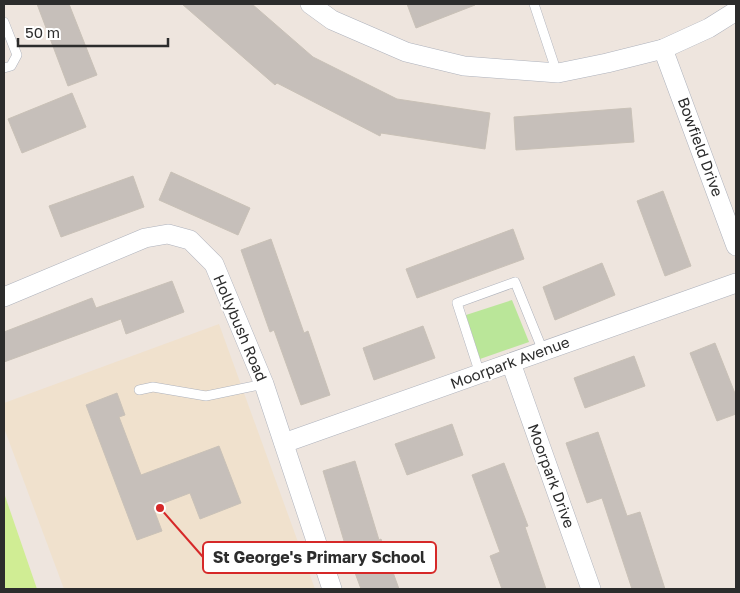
<svg xmlns="http://www.w3.org/2000/svg" width="740" height="593" viewBox="0 0 740 593" font-family="'Golos Text',sans-serif">
<style>
.education{fill:#f0e1cd}
.grass{fill:#bae699}
.pitch{fill:#d0ed94}
.building{fill:#c6bfba;stroke:#c9c1b7}
.lines{fill:none;stroke-linecap:round;stroke-linejoin:round}
.service-casing{stroke:#aeb2bc;stroke-width:10}
.minor-casing{stroke:#aeb2bc;stroke-width:20}
.service{stroke:#fff;stroke-width:9}
.minor{stroke:#fff;stroke-width:19}
.labels{text-anchor:middle;stroke-width:4;stroke-linejoin:round;paint-order:stroke}
.street-label{font-size:15px;fill:#2c2c2c;stroke:#fff}
.leader{fill:none;stroke:#d62828;stroke-width:2}
.callout-dot{fill:#d62828;stroke:#fff;stroke-width:2}
.callout{fill:#fff;stroke:#d62828;stroke-width:2}
.callout-label{font-size:16px;text-anchor:middle;font-weight:bold;fill:#2c2c2c}
</style>
<rect width="100%" height="100%" fill="#eee5de"/>
<polygon class="education" points="219,324 315,589 64,589 4,428 4,403"/>
<polygon class="grass" points="512,300 529,342 480,359 466,315"/>
<polygon class="pitch" points="4,493 37,589 4,589"/>
<g class="building">
<polygon points="37,4 69,4 97,75 68,86"/>
<polygon points="182,4 252,4 313,57 397,99 490,113 485,149 381,133 380,136 277,83 275,85"/>
<polygon points="407,4 475,4 475,5 416,28"/>
<polygon points="72,93 86,127 22,153 8,119"/>
<polygon points="631,108 634,142 516,150 514,117"/>
<polygon points="171,172 250,208 238,235 159,200"/>
<polygon points="133,176 144,207 61,237 49,206"/>
<polygon points="663,191 691,266 665,276 637,201"/>
<polygon points="513,229 524,259 417,298 406,269"/>
<polygon points="271,239 304,333 308,331 330,395 301,405 274,330 270,332 241,250"/>
<polygon points="602,263 615,295 555,320 543,287"/>
<polygon points="172,281 184,312 126,334 121,319 4,362 4,332 92,298 96,308"/>
<polygon points="423,326 435,358 374,380 363,348"/>
<polygon points="715,343 736,396 736,414 717,421 690,353"/>
<polygon points="634,356 645,386 585,408 574,378"/>
<polygon points="117,393 125,415 119,417 141,475 219,446 241,503 200,519 190,493 153,507 162,531 137,540 86,405"/>
<polygon points="452,424 463,455 407,475 395,444"/>
<polygon points="598,432 627,516 640,512 665,589 632,589 602,498 587,503 566,443"/>
<polygon points="355,461 379,540 381,539 399,589 361,589 347,551 323,471"/>
<polygon points="504,463 528,526 525,527 546,589 502,589 490,556 500,552 472,475"/>
</g>
<g class="lines">
<g class="service-casing">
<g id="service">
<polyline points="534,4 557,73"/>
<polyline points="4,22 17,55 11,66 4,68"/>
<polyline points="480,374 457,303 515,282 543,351"/>
<polyline points="139,390 153,387 206,396 264,384"/>
</g>
</g>
<g class="minor-casing">
<g id="minor">
<polyline points="310,4 332,20 406,52 464,66 558,73 607,63 663,49 709,28 736,11"/>
<polyline points="663,49 736,246"/>
<polyline points="4,297 145,238 168,234 190,240 214,264 264,384 332,589"/>
<polyline points="511,363 591,589"/>
<polyline points="284,443 736,283"/>
</g>
</g>
<use href="#service" class="service"/>
<use href="#minor" class="minor"/>
</g>
<g class="labels">
<g class="street-label">
<text transform="translate(700 147) rotate(70)" y="5">Bowfield Drive</text>
<text transform="translate(240 328) rotate(67)" y="5">Hollybush Road</text>
<text transform="translate(510 363) rotate(-20)" y="5">Moorpark Avenue</text>
<text transform="translate(551 476) rotate(70)" y="5">Moorpark Drive</text>
</g>
</g>
<path class="leader" d="M160 508L203 557"/>
<circle class="callout-dot" cx="160" cy="508" r="5"/>
<rect class="callout" x="203" y="542" width="233" height="31" rx="5"/>
<g class="callout-label">
<text x="319" y="563">St George's Primary School</text>
</g>
<rect width="740" height="593" fill="none" stroke="#2c2c2c" stroke-width="10"/>
<path d="M18 38v8h150v-8" fill="none" stroke="#2c2c2c" stroke-width="2.5"/>
<text x="25" y="38" font-size="15" fill="#2c2c2c" stroke="#ffffff" stroke-width="4" paint-order="stroke">50 m</text>
</svg>
